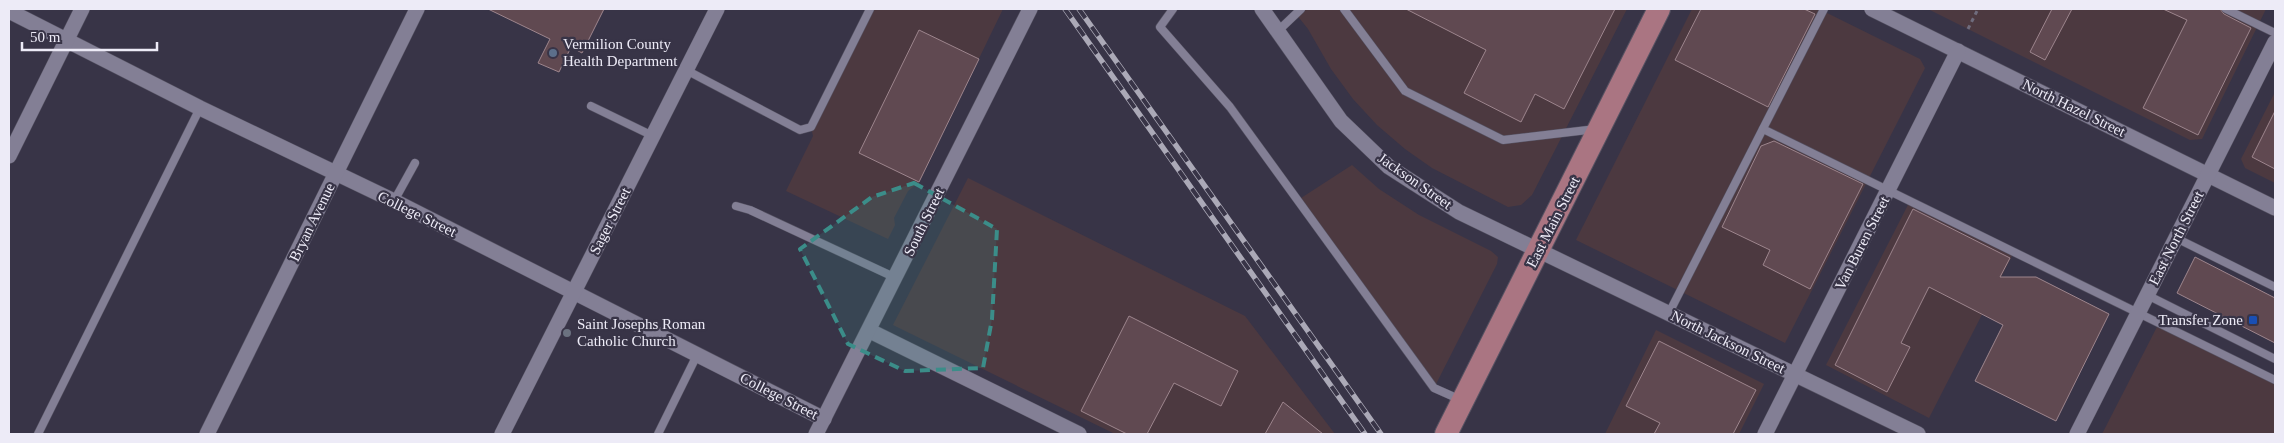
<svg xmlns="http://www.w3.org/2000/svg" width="2284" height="443" viewBox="0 0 2284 443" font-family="'Times New Roman',serif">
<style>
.commercial{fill:#4c3940}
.building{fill:#604951;stroke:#9d858d}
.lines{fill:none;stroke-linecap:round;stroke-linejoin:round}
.lane-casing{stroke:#555262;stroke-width:9}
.street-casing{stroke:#555262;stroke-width:16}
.primary-casing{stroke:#555262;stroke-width:24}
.path{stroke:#6f6c7d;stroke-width:3;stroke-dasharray:4 4;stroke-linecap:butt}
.lane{stroke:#837f95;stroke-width:8}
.street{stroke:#837f95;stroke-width:15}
.primary{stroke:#aa7582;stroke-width:22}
.rail-casing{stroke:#aba9b7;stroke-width:5.5}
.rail{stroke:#383447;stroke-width:4;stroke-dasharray:11;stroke-linecap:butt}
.marked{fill:#3b8d89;fill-opacity:0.2;stroke:#3b8d89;stroke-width:4;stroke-dasharray:10 6;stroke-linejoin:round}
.service-dot{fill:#5c6f8a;stroke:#383447;stroke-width:2}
.transit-dot{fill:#1a4fb4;stroke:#383447;stroke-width:2}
.worship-dot{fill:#6b7280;stroke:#383447;stroke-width:2}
.labels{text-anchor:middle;stroke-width:4.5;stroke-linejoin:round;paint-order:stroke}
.poi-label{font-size:15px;fill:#edebf7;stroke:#383447;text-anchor:start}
.street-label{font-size:15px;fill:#edebf7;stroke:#383447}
</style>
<rect width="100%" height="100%" fill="#383447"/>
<g class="commercial">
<polygon points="870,9 1003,9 919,182 908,191 894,218 895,225 888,239 786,191 813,136 811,127"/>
<polygon points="1292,9 1627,9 1532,195 1521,205 1508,207 1432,168 1405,149 1377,125 1353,99 1331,69 1308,29"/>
<polygon points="1692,9 1819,9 1920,59 1925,68 1785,343 1576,240"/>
<polygon points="1928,9 2266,9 2202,139 2190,140"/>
<polygon points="2275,92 2275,183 2245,168 2241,159"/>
<polygon points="1352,165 1379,189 1419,215 1491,251 1498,257 1497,264 1434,388 1298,200"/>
<polygon points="968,178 1245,316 1335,434 1115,434 893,325"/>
<polygon points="1910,201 2014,252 1929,418 1826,365"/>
<polygon points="2159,323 2275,380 2275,434 2102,434"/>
<polygon points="1656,330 1764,384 1739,434 1605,434"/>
</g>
<g class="building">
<polygon points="488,9 604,9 582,53 571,47 559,72 538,63 550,39"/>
<polygon points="1406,9 1615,9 1564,109 1535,94 1521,122 1464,93 1486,50"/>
<polygon points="1701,9 1804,9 1815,14 1768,107 1675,60"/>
<polygon points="2052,9 2072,9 2045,60 2030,52"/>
<polygon points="2163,9 2220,9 2224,14 2251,28 2198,135 2143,108 2187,20"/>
<polygon points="919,30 979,59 919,182 859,153"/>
<polygon points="2275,111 2275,169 2252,157"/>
<polygon points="1774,141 1863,184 1810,289 1763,265 1770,250 1722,227 1761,146"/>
<polygon points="1913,209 2010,258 2000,277 2036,277 2109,314 2056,421 1975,381 2003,325 1929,287 1901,343 1910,347 1887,392 1835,365"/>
<polygon points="2195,257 2275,298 2275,343 2177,293"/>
<polygon points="1129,316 1238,371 1221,406 1174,383 1147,434 1127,434 1081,411"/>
<polygon points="1659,341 1756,390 1733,434 1654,434 1660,423 1626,406"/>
<polygon points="1283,402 1323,434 1265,434"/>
</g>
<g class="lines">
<g class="lane-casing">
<g id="lane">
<polyline points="1173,9 1160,27 1230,107 1434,388 1461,400"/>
<polyline points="1344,9 1405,91 1503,140 1596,129"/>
<polyline points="2226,9 2275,33"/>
<polyline points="1279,30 1301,9"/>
<polyline points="686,70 800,130 811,127 870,9"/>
<polyline points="591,106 653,136"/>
<polyline points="1763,129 2275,380"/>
<polyline points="394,201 415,163"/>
<polyline points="736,206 750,210 896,278"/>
<polyline points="2176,238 2275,287"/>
<polyline points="2147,295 2275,359"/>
<polyline points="1669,313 1824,9"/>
<polyline points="38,434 200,108"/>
<polyline points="658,434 697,355"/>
</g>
</g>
<g class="street-casing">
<g id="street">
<polyline points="1262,9 1341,121 1389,167 1459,212 1918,434"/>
<polyline points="1872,9 2275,208"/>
<polyline points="9,11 200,108 394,201 824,419"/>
<polyline points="9,156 82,9"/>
<polyline points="870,331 1079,434"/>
<polyline points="207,434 417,9"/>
<polyline points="502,434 717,9"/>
<polyline points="816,434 1030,9"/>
<polyline points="1765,434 1958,51"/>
<polyline points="2077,434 2275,42"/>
</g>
</g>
<g class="primary-casing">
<polyline id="primary" points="1446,434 1659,9"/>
</g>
<polyline class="path" points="1968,29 1978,9"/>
<use href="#lane" class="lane"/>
<use href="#street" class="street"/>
<use href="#primary" class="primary"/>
<g class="rail-casing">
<g id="rail">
<polyline points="1065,9 1365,434"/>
<polyline points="1079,9 1381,434"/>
</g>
</g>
<use href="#rail" class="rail"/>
</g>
<path class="marked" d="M914,183L997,229L992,319L983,368L905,371L848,344L800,249L872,197Z"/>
<circle class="service-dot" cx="553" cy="53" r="5"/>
<rect class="transit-dot" x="2248" y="315" width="10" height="10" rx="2.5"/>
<circle class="worship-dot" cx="567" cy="333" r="5"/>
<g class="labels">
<g class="poi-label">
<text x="563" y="49">Vermilion County<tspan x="563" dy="17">Health Department</tspan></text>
<text x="2243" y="325" text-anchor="end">Transfer Zone</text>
<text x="577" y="329">Saint Josephs Roman<tspan x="577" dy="17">Catholic Church</tspan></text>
</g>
<g class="street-label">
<text transform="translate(2074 108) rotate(26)" y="5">North Hazel Street</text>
<text transform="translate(1415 181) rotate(35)" y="5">Jackson Street</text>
<text transform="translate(417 214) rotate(26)" y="5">College Street</text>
<text transform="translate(610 221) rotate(-63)" y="5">Sager Street</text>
<text transform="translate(312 222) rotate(-64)" y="5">Bryan Avenue</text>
<text transform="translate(924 222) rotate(-64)" y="5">South Street</text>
<text transform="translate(1553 222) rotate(-63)" y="5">East Main Street</text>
<text transform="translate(2176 238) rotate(-63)" y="5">East North Street</text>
<text transform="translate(1862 243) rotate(-63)" y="5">Van Buren Street</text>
<text transform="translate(1728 342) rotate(26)" y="5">North Jackson Street</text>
<text transform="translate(779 396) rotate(27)" y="5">College Street</text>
</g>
</g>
<rect width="2284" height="443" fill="none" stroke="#edebf7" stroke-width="20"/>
<path d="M22 42v8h135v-8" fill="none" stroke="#edebf7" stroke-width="2.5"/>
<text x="30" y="42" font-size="15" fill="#edebf7" stroke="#383447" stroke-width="4" paint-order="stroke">50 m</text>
</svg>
